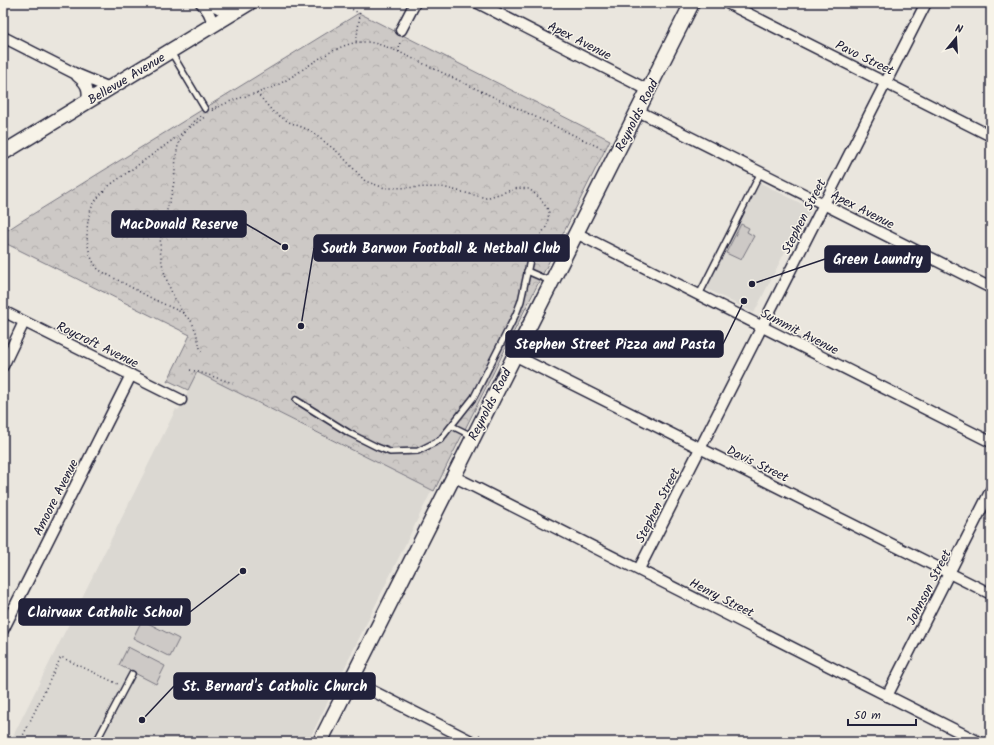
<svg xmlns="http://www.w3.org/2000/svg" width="994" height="745" viewBox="0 0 994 745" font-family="Kalam,sans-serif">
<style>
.built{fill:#dbd8d2}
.grass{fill:#cdc9c6;stroke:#787680}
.park{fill:url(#park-crowns);stroke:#787680}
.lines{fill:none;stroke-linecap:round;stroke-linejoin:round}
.lane-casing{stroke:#22223b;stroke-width:8}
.street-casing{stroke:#22223b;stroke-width:13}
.secondary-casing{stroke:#22223b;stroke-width:17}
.path{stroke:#22223b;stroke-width:1.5;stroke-dasharray:1 3;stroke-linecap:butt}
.lane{stroke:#f7f3e8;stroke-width:5}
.street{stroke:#f7f3e8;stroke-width:10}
.secondary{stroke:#f7f3e8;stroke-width:14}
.labels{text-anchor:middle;stroke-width:3;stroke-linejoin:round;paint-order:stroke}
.street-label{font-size:13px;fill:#22223b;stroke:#f7f3e8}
.leader{fill:none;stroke:#22223b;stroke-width:1.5}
.callout-dot{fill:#22223b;stroke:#f7f3e8;stroke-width:1.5}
.callout{fill:#22223b;stroke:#22223b;stroke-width:1.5}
.callout-label{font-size:14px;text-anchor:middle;font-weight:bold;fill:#fff}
</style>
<defs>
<pattern id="park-crowns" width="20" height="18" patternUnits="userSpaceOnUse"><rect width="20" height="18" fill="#cdc9c6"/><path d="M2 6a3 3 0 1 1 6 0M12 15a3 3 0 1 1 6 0" fill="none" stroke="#b0acab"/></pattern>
</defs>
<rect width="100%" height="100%" fill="#eae6de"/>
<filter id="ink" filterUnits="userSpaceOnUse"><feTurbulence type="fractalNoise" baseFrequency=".025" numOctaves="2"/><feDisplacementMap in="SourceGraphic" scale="8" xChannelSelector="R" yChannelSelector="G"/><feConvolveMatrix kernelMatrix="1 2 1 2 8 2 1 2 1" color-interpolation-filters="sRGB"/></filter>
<g filter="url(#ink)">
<g class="built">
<polygon points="755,180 806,206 809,213 800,231 796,230 754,313 701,286"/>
<polygon points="197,372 432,490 308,742 15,742 11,740 176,409 178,410 181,406"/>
</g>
<g class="grass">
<polygon points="741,224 749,228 747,232 754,236 741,260 726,253"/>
<polygon points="142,620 179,639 170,657 133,638"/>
<polygon points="128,647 165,666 156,684 119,665"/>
</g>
<polygon class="park" points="359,13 610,140 434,491 197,372 188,390 169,381 167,382 190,335 3,242 3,233 20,222"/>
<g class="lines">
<g class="lane-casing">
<g id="lane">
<polyline points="171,52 205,109"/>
<polyline points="527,271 550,281"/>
<polyline points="699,295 761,172"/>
<polyline points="296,400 349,433 377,447 390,452 418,451 440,440 474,397 516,314 521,301 533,246"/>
<polyline points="452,426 472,436"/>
<polyline points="96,742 132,674"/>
</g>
</g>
<g class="street-casing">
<g id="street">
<path d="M201,3C208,9 211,16 213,25"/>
<polyline points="209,3 230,14"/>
<polyline points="478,3 648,90"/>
<polyline points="727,3 991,136"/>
<polyline points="401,30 415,3"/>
<polyline points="3,37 74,73 110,88"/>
<path d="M77,76C87,84 89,89 87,102"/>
<polyline points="638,111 991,288"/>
<polyline points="576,233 991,442"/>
<polyline points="3,311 181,400"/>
<polyline points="514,355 991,594"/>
<polyline points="3,366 24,322"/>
<polyline points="453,476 979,742"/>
<polyline points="639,569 926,3"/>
<polyline points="3,630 131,375"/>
<polyline points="351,680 473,742"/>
<polyline points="887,696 991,490"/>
</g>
</g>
<g class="secondary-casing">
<g id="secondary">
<polyline points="3,153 249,3"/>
<polyline points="320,742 692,3"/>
</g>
</g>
<g class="path">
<polyline points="342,3 360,14 356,43"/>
<polyline points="399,52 400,40"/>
<polyline points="257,93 273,112 289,122 309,130 339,153 365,181 385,188 442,187 486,198 518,188 529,189 540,198 549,211 547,226 536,241"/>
<polyline points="212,109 221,104"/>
<path d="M212,111C233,97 249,97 271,88C300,76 334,40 367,42C378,43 389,48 399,52L605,150"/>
<polyline points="188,127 202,115"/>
<path d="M183,313C169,291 157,261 161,235C163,219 170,203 173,187C177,168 173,147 185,131"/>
<path d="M201,352L196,332L192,322L183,313L153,299L99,270C85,255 84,226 92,207C96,198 103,192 110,185L206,116"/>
<path d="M190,370C206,373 220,380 235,383"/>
<polyline points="479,735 494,742"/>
<polyline points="20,742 61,657 118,684"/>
</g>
<use href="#lane" class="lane"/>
<use href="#street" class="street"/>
<use href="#secondary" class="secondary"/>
</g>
</g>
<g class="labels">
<g class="street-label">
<text transform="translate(580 40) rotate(27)" y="5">Apex Avenue</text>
<text transform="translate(865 57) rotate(26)" y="5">Pavo Street</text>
<text transform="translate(126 78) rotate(-31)" y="5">Bellevue Avenue</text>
<text transform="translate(636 115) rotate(-63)" y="5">Reynolds Road</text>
<text transform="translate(863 209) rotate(27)" y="5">Apex Avenue</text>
<text transform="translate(803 216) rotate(-63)" y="5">Stephen Street</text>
<text transform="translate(800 331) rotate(27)" y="5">Summit Avenue</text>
<text transform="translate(98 344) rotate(26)" y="5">Roycroft Avenue</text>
<text transform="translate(489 404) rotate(-63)" y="5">Reynolds Road</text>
<text transform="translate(758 463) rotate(26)" y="5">Davis Street</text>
<text transform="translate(55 497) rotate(-63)" y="5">Amoore Avenue</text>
<text transform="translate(657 505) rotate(-63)" y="5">Stephen Street</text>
<text transform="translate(928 587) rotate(-63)" y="5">Johnson Street</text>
<text transform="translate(722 597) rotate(27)" y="5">Henry Street</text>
</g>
</g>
<path class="leader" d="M285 247L246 224M301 326L314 248M752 284L825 259M744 301L723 344M243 571L190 612M142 720L174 686"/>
<g class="callout-dot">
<circle cx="285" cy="247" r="4"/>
<circle cx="301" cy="326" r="4"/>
<circle cx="752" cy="284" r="4"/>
<circle cx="744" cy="301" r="4"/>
<circle cx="243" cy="571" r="4"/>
<circle cx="142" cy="720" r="4"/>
</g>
<g class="callout">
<rect x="112" y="211" width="134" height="26" rx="4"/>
<rect x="314" y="235" width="255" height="26" rx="4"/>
<rect x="825" y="246" width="105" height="26" rx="4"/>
<rect x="506" y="331" width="217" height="26" rx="4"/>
<rect x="19" y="599" width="171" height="26" rx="4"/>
<rect x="174" y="673" width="201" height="26" rx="4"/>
</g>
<g class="callout-label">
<text x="179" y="229">MacDonald Reserve</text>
<text x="441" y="253">South Barwon Football &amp; Netball Club</text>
<text x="878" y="264">Green Laundry</text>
<text x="615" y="349">Stephen Street Pizza and Pasta</text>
<text x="105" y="617">Clairvaux Catholic School</text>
<text x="275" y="691">St. Bernard's Catholic Church</text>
</g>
<rect width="994" height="745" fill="none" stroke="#f7f3e8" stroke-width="16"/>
<rect x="8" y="8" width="978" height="729" fill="none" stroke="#22223b" stroke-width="1.5" filter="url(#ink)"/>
<g transform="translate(956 38) rotate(18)" stroke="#f7f3e8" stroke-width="3" paint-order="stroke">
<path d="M0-3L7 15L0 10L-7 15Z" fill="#22223b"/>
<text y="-6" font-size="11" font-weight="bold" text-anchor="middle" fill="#22223b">N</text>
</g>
<path d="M848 719v6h68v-6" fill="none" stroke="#22223b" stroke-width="2"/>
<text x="854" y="719" font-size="12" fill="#22223b" stroke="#f7f3e8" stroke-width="3" paint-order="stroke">50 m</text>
</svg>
